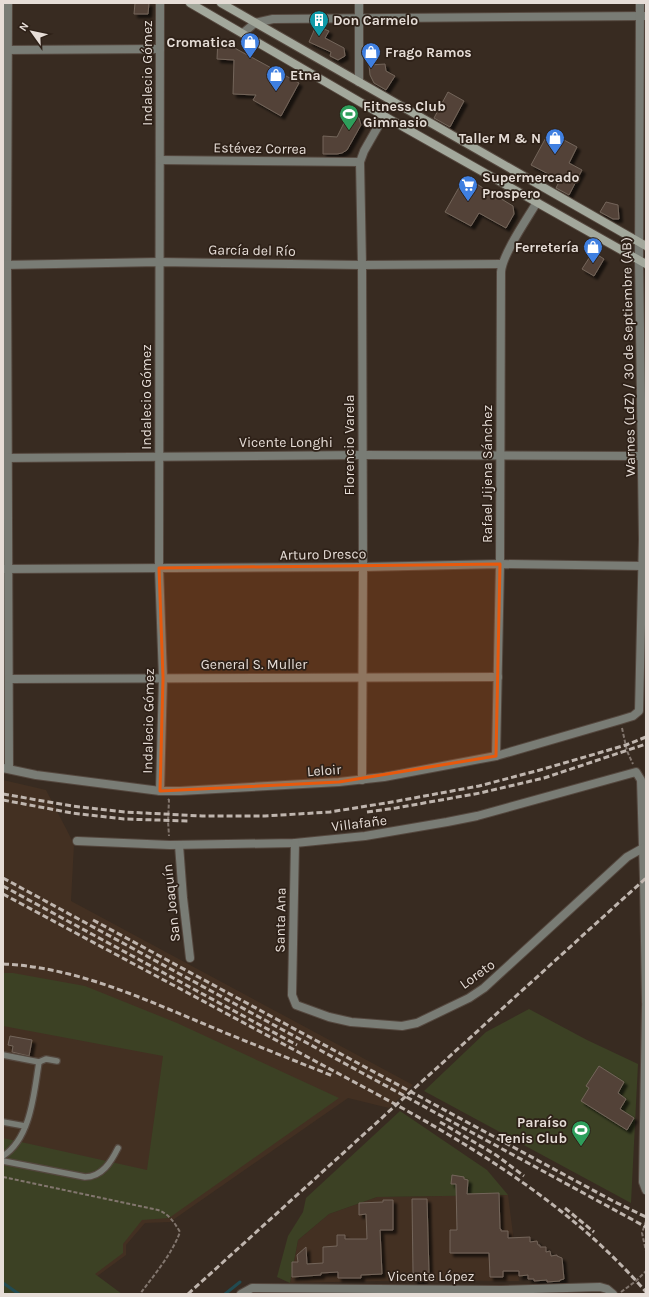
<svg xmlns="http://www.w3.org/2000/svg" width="649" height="1297" viewBox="0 0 649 1297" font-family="Karla,sans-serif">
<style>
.built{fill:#433022}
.green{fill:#3c4124}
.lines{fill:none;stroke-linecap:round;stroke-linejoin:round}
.stream{stroke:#224b51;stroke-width:3}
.building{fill:#524339;stroke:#74655a;filter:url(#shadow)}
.service-casing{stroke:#54473e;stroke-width:8}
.minor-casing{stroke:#54473e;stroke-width:10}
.secondary-casing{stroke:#54473e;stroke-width:10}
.path{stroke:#82766e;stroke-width:2;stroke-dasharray:4 2;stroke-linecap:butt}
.service{stroke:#797c75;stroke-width:5.5}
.minor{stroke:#797c75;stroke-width:8}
.secondary{stroke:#a3a89c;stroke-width:8}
.rail{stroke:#bfb5ae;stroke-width:3;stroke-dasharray:6 3;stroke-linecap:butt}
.marked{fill:#e8590c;fill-opacity:0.2;stroke:#e8590c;stroke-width:3;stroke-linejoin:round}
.labels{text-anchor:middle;stroke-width:3.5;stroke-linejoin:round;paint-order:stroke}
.poi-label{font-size:14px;font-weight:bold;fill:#e6ddd7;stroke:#2e2118;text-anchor:start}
.street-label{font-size:14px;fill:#e6ddd7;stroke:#2e2118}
</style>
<defs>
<filter id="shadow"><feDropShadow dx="3.5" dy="3.5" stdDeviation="1" flood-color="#0009"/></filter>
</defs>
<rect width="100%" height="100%" fill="#382b21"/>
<g class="built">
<polygon points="3,780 46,790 74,844 71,901 413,1085 389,1108 348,1098 170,1222 145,1223 126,1245 126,1255 85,1285 3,1228"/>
<polygon points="508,1195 519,1281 425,1280 290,1283 298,1240 329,1214 377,1197"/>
</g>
<g class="green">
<polygon points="3,973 13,973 85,986 177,1023 339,1098 169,1218 142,1220 123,1244 123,1253 95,1274 122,1294 3,1294 3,1138 147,1170 163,1056 3,1026"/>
<polygon points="529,1009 587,1040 638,1064 631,1203 424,1091 486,1032"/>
<polygon points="400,1111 487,1170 508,1195 377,1197 329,1214 298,1240 290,1283 277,1277 288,1236 303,1212 306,1198"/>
</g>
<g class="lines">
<g class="stream">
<polyline points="3,1283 19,1294"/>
<polyline points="225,1294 240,1282"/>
</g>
</g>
<g class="building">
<polygon points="135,3 149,3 148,14 134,14"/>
<polygon points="316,26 329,31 325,38 344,48 345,56 338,60 330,56 331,52 309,42"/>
<polygon points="218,39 299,83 281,116 253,100 256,95 233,94 234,60 217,59"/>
<polygon points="385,64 386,71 395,76 386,90 374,83 370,75 369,65"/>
<polygon points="448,92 464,101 450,127 434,118"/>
<polygon points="349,113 359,118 361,125 347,150 342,153 337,154 323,154 323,136 337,137"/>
<polygon points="549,132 577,147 569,163 582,170 569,195 556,188 560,180 531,165"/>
<polygon points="465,177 513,206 514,214 506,228 479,213 471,226 445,212"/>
<polygon points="606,202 618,205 619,219 613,219 600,212"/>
<polygon points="593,252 604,259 594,276 582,269"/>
<polygon points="10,1036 32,1040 29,1056 12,1052 13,1046 8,1045"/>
<polygon points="599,1066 624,1082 618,1093 626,1099 620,1109 634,1118 627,1130 581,1101 589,1088 586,1086"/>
<polygon points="452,1175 464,1177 464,1179 468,1180 467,1194 499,1193 500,1229 501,1229 501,1231 508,1231 508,1238 530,1237 530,1242 537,1241 538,1245 540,1245 540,1247 546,1247 546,1252 550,1251 551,1256 557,1255 557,1256 562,1258 564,1279 560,1280 560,1281 547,1282 547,1280 534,1281 534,1279 528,1279 528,1275 519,1276 519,1271 503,1271 503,1277 490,1277 489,1253 450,1253 450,1230 457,1230 456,1184 451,1184"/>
<polygon points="412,1199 427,1199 429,1273 424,1273 424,1280 414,1281 414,1273 413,1273"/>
<polygon points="383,1200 393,1200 393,1230 380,1230 382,1274 361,1275 361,1278 338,1278 338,1272 321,1273 321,1275 292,1277 292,1262 298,1262 297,1255 306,1247 307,1264 323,1263 323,1247 337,1246 337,1235 345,1235 345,1239 367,1239 366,1214 359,1215 359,1203 383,1202"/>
</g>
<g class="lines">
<g class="service-casing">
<g id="service">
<path d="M3,1055L39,1062C34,1093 31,1138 3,1156"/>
<polyline points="39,1062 46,1059 57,1061"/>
<polyline points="3,1122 25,1126"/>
<path d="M3,1161L85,1177C102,1177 111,1162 118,1148"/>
</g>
</g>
<g class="minor-casing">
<g id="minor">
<polyline points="8,3 7,265 9,769"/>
<polyline points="160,3 159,568 163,678 160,791"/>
<polyline points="243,33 255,23 273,19 646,16"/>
<polyline points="4,50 160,49"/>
<polyline points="359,82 359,3"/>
<polyline points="160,160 360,162"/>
<polyline points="3,265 159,262 362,265 501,264"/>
<polyline points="4,458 362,455 641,456"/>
<polyline points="3,569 363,567 500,564 643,566"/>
<polyline points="9,679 498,677"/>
<path d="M496,756L500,564L501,272C502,255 527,219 537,202"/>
<polyline points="3,768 36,775 160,791 180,791 339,782 384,777 496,756 620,720 633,716 639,711 643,539 639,260 640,3"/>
<polyline points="362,780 363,567 362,265 360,162 364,151 384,116"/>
<polyline points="77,841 170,845 295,843 365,836 447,822 477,816 636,772 641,780 644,879 646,1003"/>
<polyline points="295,843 292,995 296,1005 329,1017 351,1022 402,1026 417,1023 469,998 484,988 627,857 643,848"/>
<polyline points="179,845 183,898 190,958"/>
<polyline points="646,1006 643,1182 646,1190"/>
<polyline points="241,1294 252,1288 501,1290 600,1287 607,1289 613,1294"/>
</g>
</g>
<g class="secondary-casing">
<g id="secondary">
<polyline points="190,3 384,116 646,264"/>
<polyline points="221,3 646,246"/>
</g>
</g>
<g class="path">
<polyline points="622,728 627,751 633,764"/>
<polyline points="168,799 169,800 168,821 169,836"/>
<path d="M3,1177L158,1210C169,1214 174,1222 180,1232C172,1254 154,1275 140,1294"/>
<polyline points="646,1221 642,1233 646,1251"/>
<polyline points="621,1292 636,1281 646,1271"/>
</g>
<use href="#service" class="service"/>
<use href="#minor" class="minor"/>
<use href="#secondary" class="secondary"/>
<g class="rail">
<polyline points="3,794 72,806 125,812 202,816 265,816 330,812 392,802 479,786 540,770 626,745 646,737"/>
<polyline points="3,800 72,813 124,819 190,821"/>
<polyline points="367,812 396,808 480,793 544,778 646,744"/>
<polyline points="3,878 646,1227"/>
<polyline points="3,886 297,1045"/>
<path d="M3,894L371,1091C471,1145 571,1205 646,1292"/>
<polyline points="93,920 613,1201 646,1217"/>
<path d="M3,964C72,967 135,995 197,1021C242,1040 288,1058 333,1076"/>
<polyline points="440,1122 496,1155 524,1176"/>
<polyline points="565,1208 594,1232"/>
<polyline points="188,1294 646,878"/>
</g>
</g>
<path class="marked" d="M500,564L496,756L339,782L160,791L163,678L159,568Z"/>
<defs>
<g id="building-pin" transform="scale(1)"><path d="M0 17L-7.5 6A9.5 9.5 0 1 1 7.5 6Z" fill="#0f9aa8" stroke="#2e2118"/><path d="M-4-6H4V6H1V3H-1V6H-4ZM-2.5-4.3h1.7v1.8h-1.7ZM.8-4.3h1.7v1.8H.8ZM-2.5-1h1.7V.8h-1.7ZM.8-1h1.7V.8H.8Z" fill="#fff"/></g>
<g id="shop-pin" transform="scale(1)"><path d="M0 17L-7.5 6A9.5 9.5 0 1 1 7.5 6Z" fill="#3f7fe0" stroke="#2e2118"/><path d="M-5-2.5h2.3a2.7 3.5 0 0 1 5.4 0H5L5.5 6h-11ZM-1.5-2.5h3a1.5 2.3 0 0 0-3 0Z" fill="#fff"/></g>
<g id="stadium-pin" transform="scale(1)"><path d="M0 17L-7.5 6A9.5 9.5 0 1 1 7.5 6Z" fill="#2e9e5b" stroke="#2e2118"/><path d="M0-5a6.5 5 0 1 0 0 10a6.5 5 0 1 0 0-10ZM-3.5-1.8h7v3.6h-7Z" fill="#fff"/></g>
<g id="supermarket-pin" transform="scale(1)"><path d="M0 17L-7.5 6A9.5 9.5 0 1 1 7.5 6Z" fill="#3f7fe0" stroke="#2e2118"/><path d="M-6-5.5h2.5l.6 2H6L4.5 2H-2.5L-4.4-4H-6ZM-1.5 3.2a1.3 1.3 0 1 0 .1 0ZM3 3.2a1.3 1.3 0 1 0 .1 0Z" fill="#fff"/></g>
</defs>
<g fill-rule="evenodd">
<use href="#building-pin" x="319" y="20"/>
<use href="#shop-pin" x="250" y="42"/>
<use href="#shop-pin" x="371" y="52"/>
<use href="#shop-pin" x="276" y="75"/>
<use href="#stadium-pin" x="349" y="114"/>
<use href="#shop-pin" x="555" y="138"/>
<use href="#supermarket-pin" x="468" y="185"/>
<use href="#shop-pin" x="593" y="247"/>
<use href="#stadium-pin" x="581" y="1130"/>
</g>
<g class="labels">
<g class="poi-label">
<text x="333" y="25">Don Carmelo</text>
<text x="236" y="47" text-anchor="end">Cromatica</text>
<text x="385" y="57">Frago Ramos</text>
<text x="290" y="80">Etna</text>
<text x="363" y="111">Fitness Club<tspan x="363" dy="16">Gimnasio</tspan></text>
<text x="541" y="143" text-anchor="end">Taller M &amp; N</text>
<text x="482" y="182">Supermercado<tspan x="482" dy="16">Prospero</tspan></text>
<text x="579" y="252" text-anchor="end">Ferretería</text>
<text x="567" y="1127" text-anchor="end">Paraíso<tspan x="567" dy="16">Tenis Club</tspan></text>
</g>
<g class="street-label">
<text transform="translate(147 73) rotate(-90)" y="5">Indalecio Gómez</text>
<text transform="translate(260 148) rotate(1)" y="5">Estévez Correa</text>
<text transform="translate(252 250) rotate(1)" y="5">García del Río</text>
<text transform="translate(628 357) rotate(-91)" y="5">Warnes (LdZ) / 30 de Septiembre (AB)</text>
<text transform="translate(146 397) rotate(-90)" y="5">Indalecio Gómez</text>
<text x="286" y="447">Vicente Longhi</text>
<text transform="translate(349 445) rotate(-90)" y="5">Florencio Varela</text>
<text transform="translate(487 474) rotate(-90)" y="5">Rafael Jijena Sánchez</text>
<text transform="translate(323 554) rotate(-1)" y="5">Arturo Dresco</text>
<text x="254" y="669">General S. Muller</text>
<text transform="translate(148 721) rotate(-89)" y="5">Indalecio Gómez</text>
<text transform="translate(324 770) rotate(-4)" y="5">Leloir</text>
<text transform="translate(359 823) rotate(-7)" y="5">Villafañe</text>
<text transform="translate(171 903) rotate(-96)" y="5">San Joaquín</text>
<text transform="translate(280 920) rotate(-89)" y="5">Santa Ana</text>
<text transform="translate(477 974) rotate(-36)" y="5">Loreto</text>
<text x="431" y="1281">Vicente López</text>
</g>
</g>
<rect width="649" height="1297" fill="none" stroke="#e6ddd7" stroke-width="8"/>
<g transform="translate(32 32) rotate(303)" stroke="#2e2118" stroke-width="3" paint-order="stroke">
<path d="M0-3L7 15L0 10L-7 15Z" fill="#e6ddd7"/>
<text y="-6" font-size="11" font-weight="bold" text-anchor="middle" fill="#e6ddd7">N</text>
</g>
</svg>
